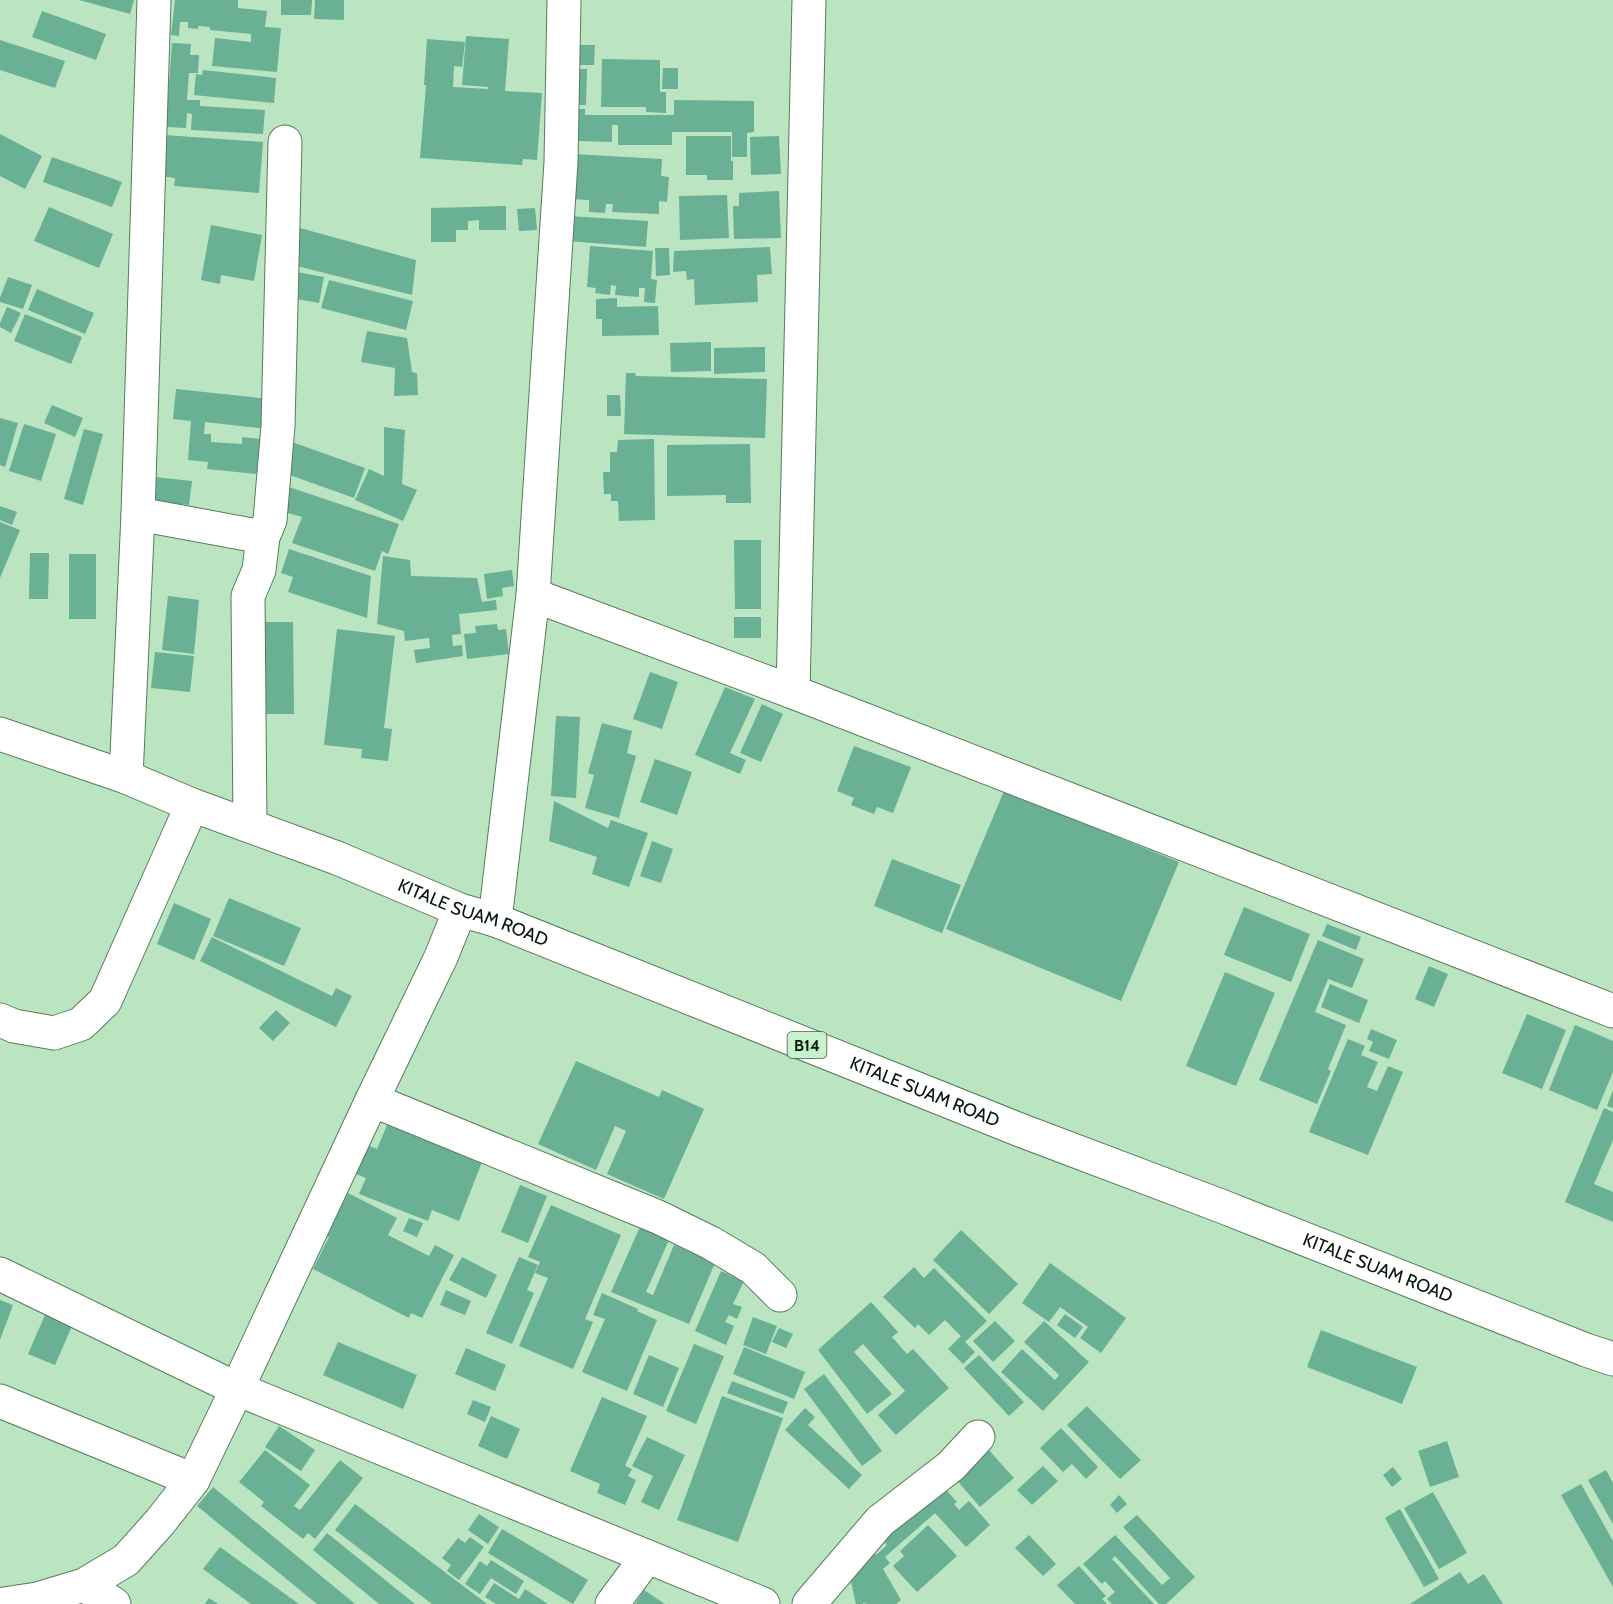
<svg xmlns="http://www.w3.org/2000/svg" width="1613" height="1604" viewBox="0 0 1613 1604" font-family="Cabin,sans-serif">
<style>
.building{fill:#69b095}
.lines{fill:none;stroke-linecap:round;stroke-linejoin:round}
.minor-casing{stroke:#567c5a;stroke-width:35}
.trunk-casing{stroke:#567c5a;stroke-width:35}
.minor{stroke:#fff;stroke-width:33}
.trunk{stroke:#fff;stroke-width:33}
.labels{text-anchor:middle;stroke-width:6;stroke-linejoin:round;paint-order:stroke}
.shield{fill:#c8f2cc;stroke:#415844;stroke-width:1.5}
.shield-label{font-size:16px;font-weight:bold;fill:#071609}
.street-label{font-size:18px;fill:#071609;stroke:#c8f2cc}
</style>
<rect width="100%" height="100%" fill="#bbe5c0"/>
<g class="building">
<polygon points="79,0 134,0 130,14"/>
<polygon points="175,0 238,0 238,8 267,11 265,27 281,28 277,72 212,66 215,38 251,42 251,34 210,30 210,27 198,26 198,29 188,28 188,22 180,22 179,36 171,35"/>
<polygon points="281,0 312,0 311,15 281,15"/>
<polygon points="315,0 344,0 344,20 314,19"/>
<polygon points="42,11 106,34 96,60 32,37"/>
<polygon points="466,36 509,39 505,91 542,93 537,160 523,159 522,165 420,158 426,85 424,85 427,39 465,42 462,67 454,66 453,87 488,89 488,87 462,85"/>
<polygon points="0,40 65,61 55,88 0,70"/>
<polygon points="172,43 191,44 190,55 199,55 198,73 189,73 187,100 200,100 200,106 265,110 263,134 191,130 192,114 187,113 186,128 166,127"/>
<polygon points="575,45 595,45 594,65 575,65"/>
<polygon points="602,59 660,60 660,92 666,92 666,113 646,112 646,107 601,107"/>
<polygon points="663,68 678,68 678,89 662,89"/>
<polygon points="571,69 587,69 586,105 571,105"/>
<polygon points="203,70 276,78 274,103 194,95 196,74 202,75"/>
<polygon points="674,100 754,101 754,132 747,133 747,157 732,157 732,132 672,132 672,145 618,145 618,125 612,125 612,142 579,141 579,117 572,117 572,109 585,109 585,115 674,115"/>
<polygon points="0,134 42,156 25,189 0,176"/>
<polygon points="165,135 263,142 259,193 174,186 175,178 161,176"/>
<polygon points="686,136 731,136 731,161 733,161 733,180 707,180 707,175 686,175"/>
<polygon points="779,136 781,174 751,175 750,137"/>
<polygon points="573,154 662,159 661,176 669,177 667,202 659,201 659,214 612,212 613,204 606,204 605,213 589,212 589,200 570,199"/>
<polygon points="52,157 122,182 112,207 43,182"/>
<polygon points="779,191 781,238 734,239 733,206 739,206 739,193"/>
<polygon points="727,195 729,238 680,240 679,196"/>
<polygon points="506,206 506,230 479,230 479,220 468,221 468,230 456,230 456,242 431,242 431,208"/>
<polygon points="49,207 113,234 99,268 34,241"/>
<polygon points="535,208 537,230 519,231 517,209"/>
<polygon points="569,216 648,221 646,247 567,241"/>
<polygon points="211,225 262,235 254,281 221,275 220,284 201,280"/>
<polygon points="300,228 416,260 412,295 293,265"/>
<polygon points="590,246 653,251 651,279 657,280 655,303 644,302 645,288 639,288 639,297 615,295 616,286 611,285 610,295 595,293 596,288 587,287"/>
<polygon points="770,247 772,274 757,275 758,302 695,305 694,279 687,280 686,271 673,272 674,251"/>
<polygon points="655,248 669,248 670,275 656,276"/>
<polygon points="297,272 324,277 319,303 291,298"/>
<polygon points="8,277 32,285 23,309 0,302 0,298"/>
<polygon points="329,280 413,301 406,330 321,308"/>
<polygon points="37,289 94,313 85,334 28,310"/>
<polygon points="617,298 617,307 658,306 659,335 602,336 602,319 596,319 596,299"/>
<polygon points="7,307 21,313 11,333 0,327 0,323"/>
<polygon points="25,314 82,337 71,364 14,341"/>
<polygon points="367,331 407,338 412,372 417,373 418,395 394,396 395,368 361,362"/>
<polygon points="711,342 711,371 671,372 670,343"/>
<polygon points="765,347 765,372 714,374 714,348"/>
<polygon points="626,373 635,373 636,376 767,379 765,438 624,434"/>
<polygon points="176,389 269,399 266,429 205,422 204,434 211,434 211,442 242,444 242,437 269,440 265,475 207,469 208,462 188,460 191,421 173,419"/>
<polygon points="607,395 620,395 621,416 607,416"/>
<polygon points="52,405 83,418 75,437 44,423"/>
<polygon points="0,418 18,423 5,467 0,465"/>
<polygon points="24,424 56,434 41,481 9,471"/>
<polygon points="384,427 405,430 402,484 417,490 403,521 355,500 369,469 384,476"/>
<polygon points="84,429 103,434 83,505 64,499"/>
<polygon points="654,439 655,520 619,521 618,501 611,501 611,494 604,494 603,472 610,472 610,452 617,452 618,440"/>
<polygon points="292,442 365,468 354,498 287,474"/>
<polygon points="750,444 751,503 726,503 726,495 667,496 667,445"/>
<polygon points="155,477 192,481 189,505 152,501"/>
<polygon points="289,487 399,524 388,554 382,551 375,571 292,543 302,517 281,511"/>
<polygon points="0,506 17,512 12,525 0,520"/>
<polygon points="0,522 20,530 0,578"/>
<polygon points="734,540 761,540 761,609 735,609"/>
<polygon points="289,549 371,576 367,618 288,592 293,577 281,573"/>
<polygon points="30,553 49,553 48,599 29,599"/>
<rect x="69" y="554" width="27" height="65"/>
<polygon points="383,556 410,560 411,576 477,578 482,602 496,600 497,610 459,614 461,634 452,635 453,646 462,645 463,656 416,663 414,650 430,648 429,638 405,641 404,631 377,624"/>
<polygon points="512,570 514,586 502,588 503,596 487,599 484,574"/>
<polygon points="168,596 199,600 194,654 162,650"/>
<rect x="734" y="617" width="27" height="21"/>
<polygon points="257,622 293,622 294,714 258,714"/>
<polygon points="497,624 498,630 506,629 509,654 467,659 464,634 476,633 475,626"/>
<polygon points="337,629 395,636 384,728 392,729 388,761 361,758 362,749 324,745"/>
<polygon points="155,652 194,656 190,692 151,688"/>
<polygon points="650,672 678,682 662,729 633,719"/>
<polygon points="725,687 755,699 730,753 746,760 740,774 695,755"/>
<polygon points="762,704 783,714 761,762 740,753"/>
<polygon points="556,716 580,717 576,798 551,796"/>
<polygon points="602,723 632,731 627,753 636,756 619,818 585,808 594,775 588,773"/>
<polygon points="854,746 911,767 893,813 877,807 874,814 851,805 854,798 837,791"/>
<polygon points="655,759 692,772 677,815 640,802"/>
<polygon points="1004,791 1179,862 1121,1001 946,929"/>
<polygon points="554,801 608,828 611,820 648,833 629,887 592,874 597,857 549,841"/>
<polygon points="652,841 673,849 661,883 640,876"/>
<polygon points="892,859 961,885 942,933 874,906"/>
<polygon points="229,898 301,928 284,966 213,936"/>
<polygon points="174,903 211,919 194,960 157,944"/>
<polygon points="1244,907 1310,934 1291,982 1224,955"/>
<polygon points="1327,924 1361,937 1356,950 1322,936"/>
<polygon points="212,937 332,996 336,988 352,996 336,1027 200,961"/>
<polygon points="1318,940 1364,959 1352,988 1328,979 1315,1012 1346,1025 1328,1069 1331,1071 1317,1104 1259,1080"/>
<polygon points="1429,966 1448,974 1434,1007 1415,999"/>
<polygon points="1225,972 1275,993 1236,1086 1186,1066"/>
<polygon points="1330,984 1368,1000 1359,1023 1321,1007"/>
<polygon points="276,1010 290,1023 273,1041 259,1028"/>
<polygon points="1527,1014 1566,1030 1542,1089 1502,1073"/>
<polygon points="1575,1025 1613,1041 1613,1072 1597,1110 1549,1090"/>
<polygon points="1371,1029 1397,1040 1389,1059 1369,1051 1373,1042 1367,1039"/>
<polygon points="1348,1039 1365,1046 1361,1055 1378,1062 1367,1087 1377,1091 1388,1066 1403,1072 1368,1155 1309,1132"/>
<polygon points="576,1061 659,1097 662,1090 704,1109 664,1199 607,1174 626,1131 615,1126 596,1170 538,1144"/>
<polygon points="1613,1090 1613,1108 1607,1106"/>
<polygon points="1604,1108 1613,1112 1613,1140 1594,1184 1613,1192 1613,1222 1565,1202"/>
<polygon points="387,1125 482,1162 459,1221 432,1210 428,1221 359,1194 366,1178 356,1174 367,1145 377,1149"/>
<polygon points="520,1185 547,1196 528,1243 501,1232"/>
<polygon points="348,1193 397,1218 388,1235 429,1256 435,1245 454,1255 422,1318 411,1313 409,1318 313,1269 329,1237 326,1236"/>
<polygon points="551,1205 621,1235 585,1319 593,1322 573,1369 519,1346 548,1278 535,1273 540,1262 528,1257"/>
<polygon points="409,1218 423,1223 417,1237 403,1231"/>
<polygon points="643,1220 672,1233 646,1292 653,1295 674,1245 715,1263 689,1324 611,1292"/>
<polygon points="961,1230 1018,1284 989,1314 933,1260"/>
<polygon points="462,1257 497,1275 486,1298 449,1280"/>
<polygon points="519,1257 538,1265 527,1290 534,1293 512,1344 486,1333"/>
<polygon points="1050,1263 1126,1318 1101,1353 1080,1338 1088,1327 1060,1307 1049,1322 1022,1303"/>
<polygon points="914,1267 924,1278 934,1268 987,1321 965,1342 975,1352 963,1364 948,1349 961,1336 945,1320 929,1335 918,1324 915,1328 883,1297"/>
<polygon points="721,1271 744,1281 733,1304 742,1307 737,1319 729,1315 725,1322 734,1326 726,1345 695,1331"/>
<polygon points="446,1290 471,1301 465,1315 440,1305"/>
<polygon points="602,1293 638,1309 637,1311 657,1320 627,1391 582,1372 605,1319 593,1315"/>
<polygon points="0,1300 13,1305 0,1340"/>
<polygon points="871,1302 898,1332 892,1337 907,1354 913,1349 949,1388 896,1435 878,1415 905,1391 863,1344 854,1352 892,1394 867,1414 818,1350"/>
<polygon points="1065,1314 1083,1327 1075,1338 1057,1325"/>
<polygon points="45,1315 72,1326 55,1365 28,1354"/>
<polygon points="753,1317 777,1326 766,1354 743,1345"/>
<polygon points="995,1321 1015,1341 993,1362 973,1341"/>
<polygon points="1044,1321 1089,1362 1043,1411 1001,1372 1022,1349 1055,1380 1059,1375 1024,1342"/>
<polygon points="779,1328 793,1334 786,1348 772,1342"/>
<polygon points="1321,1330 1417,1367 1402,1404 1307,1367"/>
<polygon points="338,1342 417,1375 403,1409 323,1375"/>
<polygon points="694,1344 724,1356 696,1424 666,1411"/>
<polygon points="744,1347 805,1372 794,1399 733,1374"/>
<polygon points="466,1348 506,1365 495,1391 455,1374"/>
<polygon points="649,1355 679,1368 663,1407 633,1394"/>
<polygon points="979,1355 1024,1402 1009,1416 964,1368"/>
<polygon points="824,1374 882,1451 862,1466 804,1389"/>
<polygon points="732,1381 788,1402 783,1414 727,1393"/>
<polygon points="722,1396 783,1418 738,1542 677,1520"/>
<polygon points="602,1397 647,1416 625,1466 632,1469 628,1476 636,1480 625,1505 597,1493 600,1484 570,1471"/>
<polygon points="473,1400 491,1407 485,1422 467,1414"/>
<polygon points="1087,1406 1141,1460 1120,1479 1067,1425"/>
<polygon points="805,1408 815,1417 808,1425 862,1475 849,1489 785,1430"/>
<polygon points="491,1416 520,1429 507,1459 478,1446"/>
<polygon points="279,1426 315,1450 301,1471 265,1447"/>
<polygon points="1061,1428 1098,1467 1086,1479 1072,1464 1063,1472 1040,1448"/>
<polygon points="647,1437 685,1455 659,1510 641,1502 653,1476 632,1466"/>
<polygon points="1447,1441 1459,1477 1430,1487 1418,1451"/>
<polygon points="987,1448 1014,1478 980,1507 954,1477"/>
<polygon points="265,1450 310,1485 294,1506 300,1510 340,1460 363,1478 315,1539 308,1533 303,1539 261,1506 264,1502 239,1482"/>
<polygon points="1043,1466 1058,1481 1032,1505 1017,1490"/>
<polygon points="1393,1467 1402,1479 1392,1487 1383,1475"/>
<polygon points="1606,1470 1613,1483 1613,1524 1588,1480"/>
<polygon points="939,1482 957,1502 954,1504 959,1510 969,1501 990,1525 966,1547 935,1513 885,1557 890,1563 883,1569 901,1600 896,1604 867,1604 863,1603 863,1604 856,1604 850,1577 869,1547 876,1555 887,1545 879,1536"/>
<polygon points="1581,1484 1613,1541 1613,1587 1561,1495"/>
<polygon points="213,1487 354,1603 353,1604 317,1604 197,1506"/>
<polygon points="1433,1492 1467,1553 1439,1569 1404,1508"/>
<polygon points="1119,1495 1127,1504 1117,1513 1110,1505"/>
<polygon points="355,1504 487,1604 432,1604 335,1530"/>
<polygon points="1400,1509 1439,1579 1424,1587 1385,1518"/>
<polygon points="479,1514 499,1527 488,1544 468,1530"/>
<polygon points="1137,1515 1195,1577 1166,1604 1159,1604 1115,1556 1112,1559 1154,1604 1112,1604 1107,1599 1115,1592 1105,1581 1102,1584 1083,1564 1115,1535 1162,1585 1170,1578 1123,1527"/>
<polygon points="928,1525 957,1556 917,1592 893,1566 904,1556 900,1551"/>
<polygon points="502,1529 588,1580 573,1604 488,1553"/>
<polygon points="327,1533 415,1604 379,1604 313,1550"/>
<polygon points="1029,1535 1056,1564 1043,1576 1015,1548"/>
<polygon points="470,1537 484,1547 459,1580 447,1571 451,1565 442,1558 458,1538 465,1543"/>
<polygon points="220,1547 299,1604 251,1604 203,1569"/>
<polygon points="491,1560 524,1581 516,1594 491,1578 480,1594 465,1584 480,1561 487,1566"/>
<polygon points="1079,1566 1106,1596 1102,1599 1107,1604 1075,1604 1057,1585"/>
<polygon points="1460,1572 1468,1584 1484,1574 1503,1604 1410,1604"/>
<polygon points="494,1583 519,1599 525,1589 548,1604 496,1604 485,1597"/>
<polygon points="644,1590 665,1604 635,1604"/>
<polygon points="209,1598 218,1604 205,1604"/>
</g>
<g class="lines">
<g class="minor-casing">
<g id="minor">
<polyline points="138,514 263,537"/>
<polyline points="533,595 793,692 1613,1011"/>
<polyline points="793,692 809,0"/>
<polyline points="126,777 138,514 154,0"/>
<polyline points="250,826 248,596 259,570 263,537 270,520 278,426 285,142"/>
<polyline points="495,920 533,595 561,162 564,0"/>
<polyline points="0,1020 14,1026 54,1033 81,1024 105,1001 192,805"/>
<polyline points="372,1100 658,1217 711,1243 753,1268 780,1295"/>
<polyline points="0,1274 237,1389 763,1604"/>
<polyline points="0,1401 193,1480"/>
<polyline points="84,1585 114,1604"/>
<polyline points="4,1604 37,1599 84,1585 126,1560 160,1522 193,1480 237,1389 372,1100 441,957 460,910"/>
<polyline points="612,1604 647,1557"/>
<polyline points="809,1604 880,1521 951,1466 978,1437"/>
</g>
</g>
<g class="trunk-casing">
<g id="trunk">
<path id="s1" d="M0,734L126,777L192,805L337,858L460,910L495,920L1020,1130L1221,1206L1586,1350L1613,1359"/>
</g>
</g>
<use href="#minor" class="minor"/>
<use href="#trunk" class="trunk"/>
</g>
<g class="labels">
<rect class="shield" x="787.5" y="1032" width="39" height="26" rx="4.5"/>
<g class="shield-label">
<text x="807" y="1051">B14</text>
</g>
<g class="street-label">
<text dy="6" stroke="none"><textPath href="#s1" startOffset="506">KITALE SUAM ROAD</textPath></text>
<text dy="6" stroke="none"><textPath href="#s1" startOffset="992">KITALE SUAM ROAD</textPath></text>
<text dy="6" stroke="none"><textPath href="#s1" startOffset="1478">KITALE SUAM ROAD</textPath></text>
</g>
</g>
</svg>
